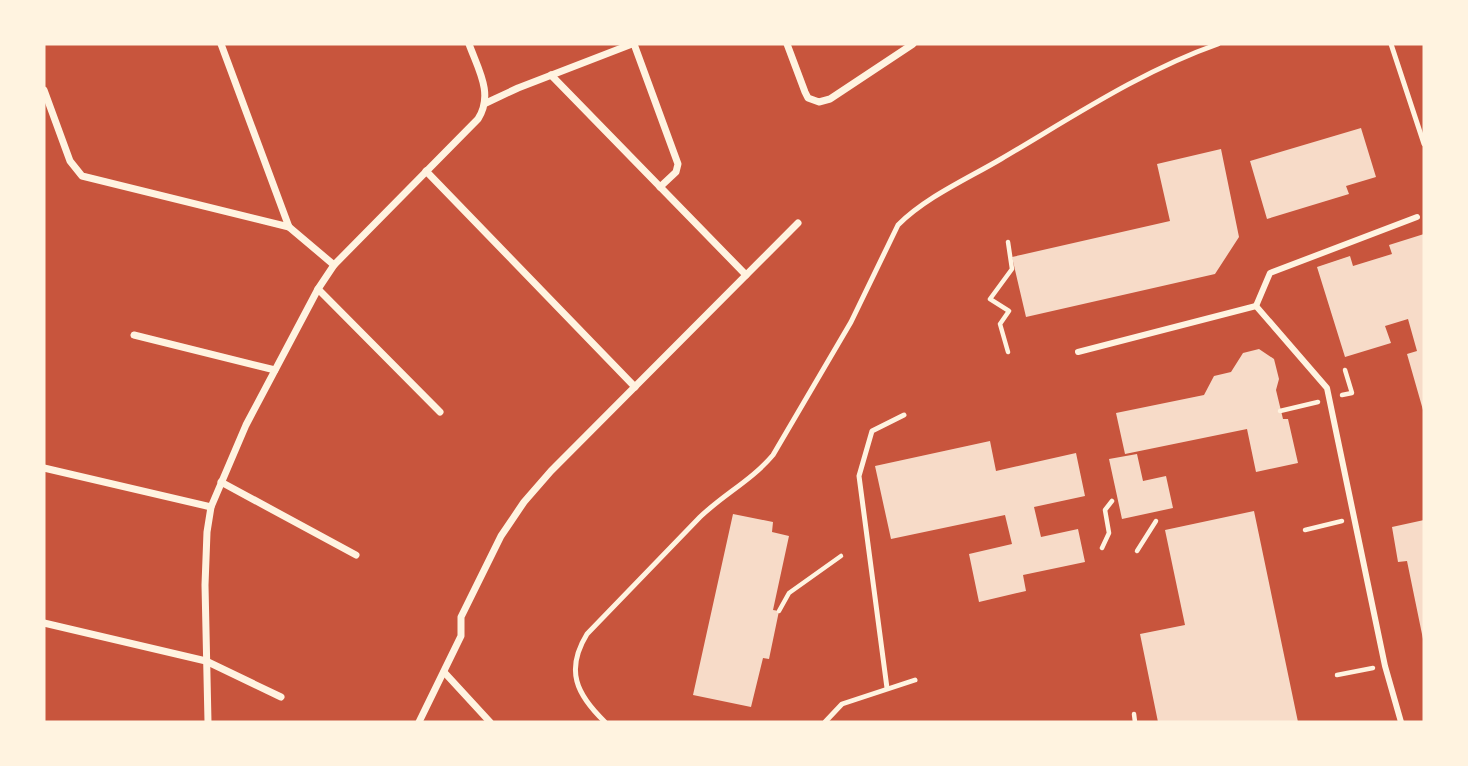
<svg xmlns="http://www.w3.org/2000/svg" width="1468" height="766" viewBox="0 0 1468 766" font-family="'Roboto Condensed',sans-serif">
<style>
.building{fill:#f7dbc8}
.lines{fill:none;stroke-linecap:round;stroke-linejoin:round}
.path{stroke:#fff3e0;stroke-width:4.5}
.service{stroke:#fff3e0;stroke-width:5}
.pedestrian{stroke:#fff3e0;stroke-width:6}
.minor{stroke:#fff3e0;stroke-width:7}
</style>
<rect width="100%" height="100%" fill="#c8553d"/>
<g class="building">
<polygon points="1361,128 1376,177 1346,186 1349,194 1267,219 1250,161"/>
<polygon points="1221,149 1239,237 1215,274 1026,317 1012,257 1170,221 1157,164"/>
<polygon points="1424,234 1424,410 1423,410 1407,354 1417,351 1408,319 1385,326 1391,343 1345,357 1317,267 1350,256 1353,266 1392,254 1389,245"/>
<polygon points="1259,349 1274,359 1279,379 1276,390 1283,419 1288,419 1298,463 1256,472 1247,429 1125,454 1116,413 1204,395 1214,376 1231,372 1243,353"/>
<polygon points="990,441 996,471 1076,453 1085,496 1034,507 1041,537 1078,529 1085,562 1023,575 1026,591 979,602 969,554 1012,544 1005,515 891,539 875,466"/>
<polygon points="1137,454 1143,481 1166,476 1173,508 1122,519 1109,459"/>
<polygon points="1254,511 1298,722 1158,722 1140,634 1185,625 1165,530"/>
<polygon points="733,514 773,522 772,532 789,536 773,610 779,611 769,659 763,658 751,707 693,695"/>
<polygon points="1424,520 1424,639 1423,639 1407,561 1398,562 1392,527"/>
</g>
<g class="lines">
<g class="path">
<polyline points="1008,352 1000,324 1009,311 990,299 1012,269 1008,242"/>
<polyline points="1342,395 1352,393 1345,370"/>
<polyline points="1280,411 1318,402"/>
<polyline points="1305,530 1342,521"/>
<polyline points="1102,548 1109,533 1105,510 1112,501"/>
<polyline points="1137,551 1156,521"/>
<polyline points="779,611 789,593 841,556"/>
<polyline points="1337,675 1373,668"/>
<polyline points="1134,714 1135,722"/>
</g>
<g class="service">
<polyline points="1391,44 1424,144"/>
<polyline points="887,688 859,476 872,431 904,415"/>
<path d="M605,722C576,694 565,670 587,634L700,517C724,494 752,480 773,455L851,322L898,225C926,197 967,179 1001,159C1071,118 1141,71 1218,44"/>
<polyline points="825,722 842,704 915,680"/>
</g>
<g class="pedestrian">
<polyline points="1256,306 1327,388 1385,666 1401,722"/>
<polyline points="1256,306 1270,273 1417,217"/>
<polyline points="1078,352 1256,306"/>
</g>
<g class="minor">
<polyline points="221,44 289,227 334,265"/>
<polyline points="634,44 678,164 676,172 660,187"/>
<polyline points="787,44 805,92 808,98 819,102 830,99 913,44"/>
<polyline points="551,75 746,275"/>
<polyline points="44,90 70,161 82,176 289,227"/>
<polyline points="486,103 518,88 632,44"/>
<polyline points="426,171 635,387"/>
<polyline points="318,289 440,412"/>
<polyline points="134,335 275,370"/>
<polyline points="44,468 211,507"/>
<polyline points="221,482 356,555"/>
<polyline points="44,623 206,661 281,697"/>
<polyline points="444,672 490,722"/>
<path d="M208,722L205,585L207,532L211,507L246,425L318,289L334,265L478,119C494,94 478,69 469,44"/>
<polyline points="419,722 461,636 461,617 501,536 524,502 551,471 798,223"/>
</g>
</g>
<rect width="1468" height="766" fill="none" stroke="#fff3e0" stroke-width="91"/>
</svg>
